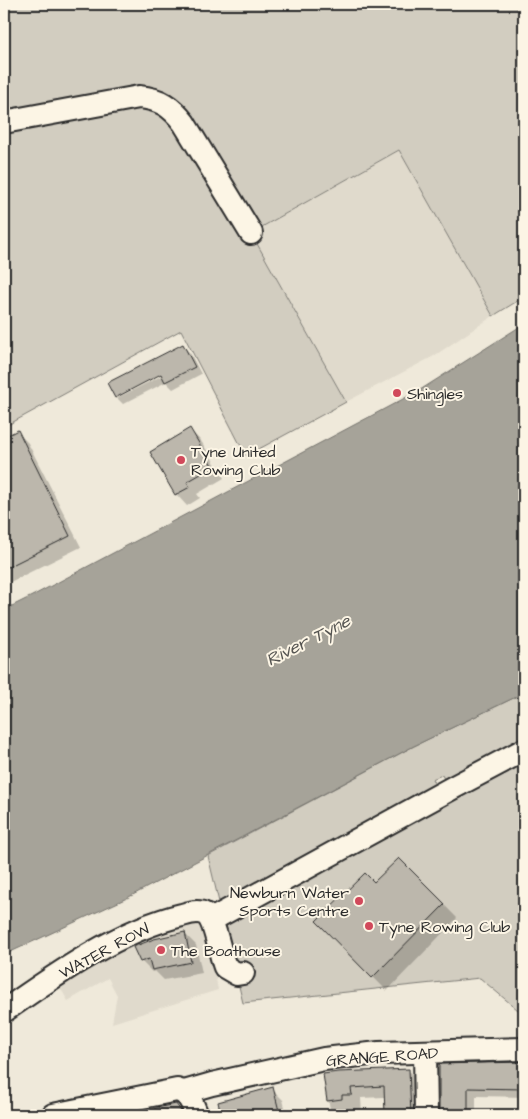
<svg xmlns="http://www.w3.org/2000/svg" width="528" height="1119" viewBox="0 0 528 1119" font-family="'Architects Daughter',sans-serif">
<style>
.built{fill:#e0dacc}
.green{fill:#d2cdc0;stroke:#7e7c76}
.water{fill:#a6a399;stroke:#75736d}
.shadow{fill:#0003}
.building{fill:#bcb7ac;stroke:#2b2b2b}
.lines{fill:none;stroke-linecap:round;stroke-linejoin:round}
.minor-casing{stroke:#2b2b2b;stroke-width:26}
.minor{stroke:#fcf5e5;stroke-width:22}
.poi-dot{fill:#d1495b;stroke:#fcf5e5;stroke-width:2}
.labels{text-anchor:middle;stroke-width:4;stroke-linejoin:round;paint-order:stroke}
.poi-label{font-size:16px;fill:#2b2b2b;stroke:#fcf5e5;text-anchor:start}
.street-label{font-size:16px;fill:#2b2b2b;stroke:#fcf5e5}
.water-label{font-size:18px;font-style:italic;fill:#565552;stroke:#fcf5e5}
</style>
<rect width="100%" height="100%" fill="#efe9da"/>
<filter id="ink" filterUnits="userSpaceOnUse"><feTurbulence type="fractalNoise" baseFrequency=".02" numOctaves="2"/><feDisplacementMap in="SourceGraphic" scale="10" xChannelSelector="R" yChannelSelector="G"/><feConvolveMatrix kernelMatrix="1 2 1 2 8 2 1 2 1" color-interpolation-filters="sRGB"/></filter>
<g filter="url(#ink)">
<g class="built">
<polygon points="399,150 493,316 434,356 346,402 251,233"/>
<polygon points="206,922 218,990 112,1023 117,995 108,978 68,1001 58,984 163,924"/>
</g>
<g class="green">
<polygon points="4,4 524,4 524,297 493,316 399,150 251,233 346,402 246,456 181,330 4,427"/>
<polygon points="524,693 524,746 448,787 442,775 432,779 445,802 524,760 524,1015 480,978 243,1003 208,856 414,746"/>
</g>
<polygon class="water" points="524,324 524,693 414,746 127,898 4,955 4,610 34,595 420,390"/>
<g class="shadow">
<polygon points="183,346 190,353 201,374 173,389 166,382 123,404 117,398 167,373 166,370 117,395 117,398 109,384"/>
<polygon points="190,430 201,441 224,478 197,494 200,498 187,506 176,494"/>
<polygon points="17,432 28,443 81,547 4,585 4,439"/>
<polygon points="399,859 457,918 387,991 318,921 374,884"/>
<polygon points="185,934 196,945 202,973 164,980 155,971 152,972 141,961"/>
<polygon points="524,1063 524,1097 476,1096 476,1115 440,1115 440,1066"/>
<polygon points="409,1071 420,1081 421,1115 386,1115 385,1097 361,1098 362,1115 331,1115 324,1075"/>
<polygon points="272,1089 283,1100 287,1115 223,1115 219,1103"/>
<polygon points="176,1105 185,1115 175,1115 179,1113 174,1113 170,1115 146,1115 157,1109"/>
</g>
<g class="building">
<polygon points="183,344 195,367 165,382 161,374 115,398 107,383"/>
<polygon points="190,428 213,467 187,482 190,487 175,495 150,452"/>
<polygon points="18,430 70,536 4,569 4,437"/>
<polygon points="399,858 445,904 372,978 316,921 365,873 374,882"/>
<polygon points="185,932 191,962 152,970 149,959 140,962 133,947 154,939"/>
<polygon points="524,1062 524,1089 468,1088 468,1115 439,1115 439,1064"/>
<polygon points="409,1069 411,1115 385,1115 384,1086 351,1088 352,1095 342,1095 342,1099 327,1101 323,1074 338,1072"/>
<polygon points="273,1087 280,1115 221,1115 218,1102"/>
<polygon points="176,1104 181,1111 173,1115 143,1115 156,1108"/>
</g>
<g class="lines">
<g class="minor-casing">
<g id="minor">
<path d="M4,122L139,97C160,99 171,106 184,123L251,233"/>
<polyline points="211,920 454,787 524,750"/>
<path d="M4,1011C55,975 121,929 182,915C189,913 198,910 205,914C215,920 220,955 225,967L237,974L243,973"/>
<polyline points="425,1052 426,1115"/>
<polyline points="184,1092 212,1084 324,1059 379,1053 524,1049"/>
<path d="M53,1115L177,1090C190,1093 192,1104 197,1115"/>
</g>
</g>
<use href="#minor" class="minor"/>
</g>
</g>
<g class="poi-dot">
<circle cx="397" cy="393" r="5"/>
<circle cx="181" cy="460" r="5"/>
<circle cx="359" cy="901" r="5"/>
<circle cx="369" cy="926" r="5"/>
<circle cx="161" cy="950" r="5"/>
</g>
<g class="labels">
<g class="poi-label">
<text x="407" y="399">Shingles</text>
<text x="191" y="457">Tyne United<tspan x="191" dy="18">Rowing Club</tspan></text>
<text x="349" y="898" text-anchor="end">Newburn Water<tspan x="349" dy="18">Sports Centre</tspan></text>
<text x="379" y="932">Tyne Rowing Club</text>
<text x="171" y="956">The Boathouse</text>
</g>
<g class="street-label">
<text transform="translate(104 950) rotate(-28)" y="6">WATER ROW</text>
<text transform="translate(382 1056) rotate(-4)" y="6">GRANGE ROAD</text>
</g>
<g class="water-label">
<text transform="translate(308 640) rotate(-27)" y="6">River Tyne</text>
</g>
</g>
<rect width="528" height="1119" fill="none" stroke="#fcf5e5" stroke-width="20"/>
<rect x="10" y="10" width="508" height="1099" fill="none" stroke="#2b2b2b" stroke-width="2" filter="url(#ink)"/>
</svg>
